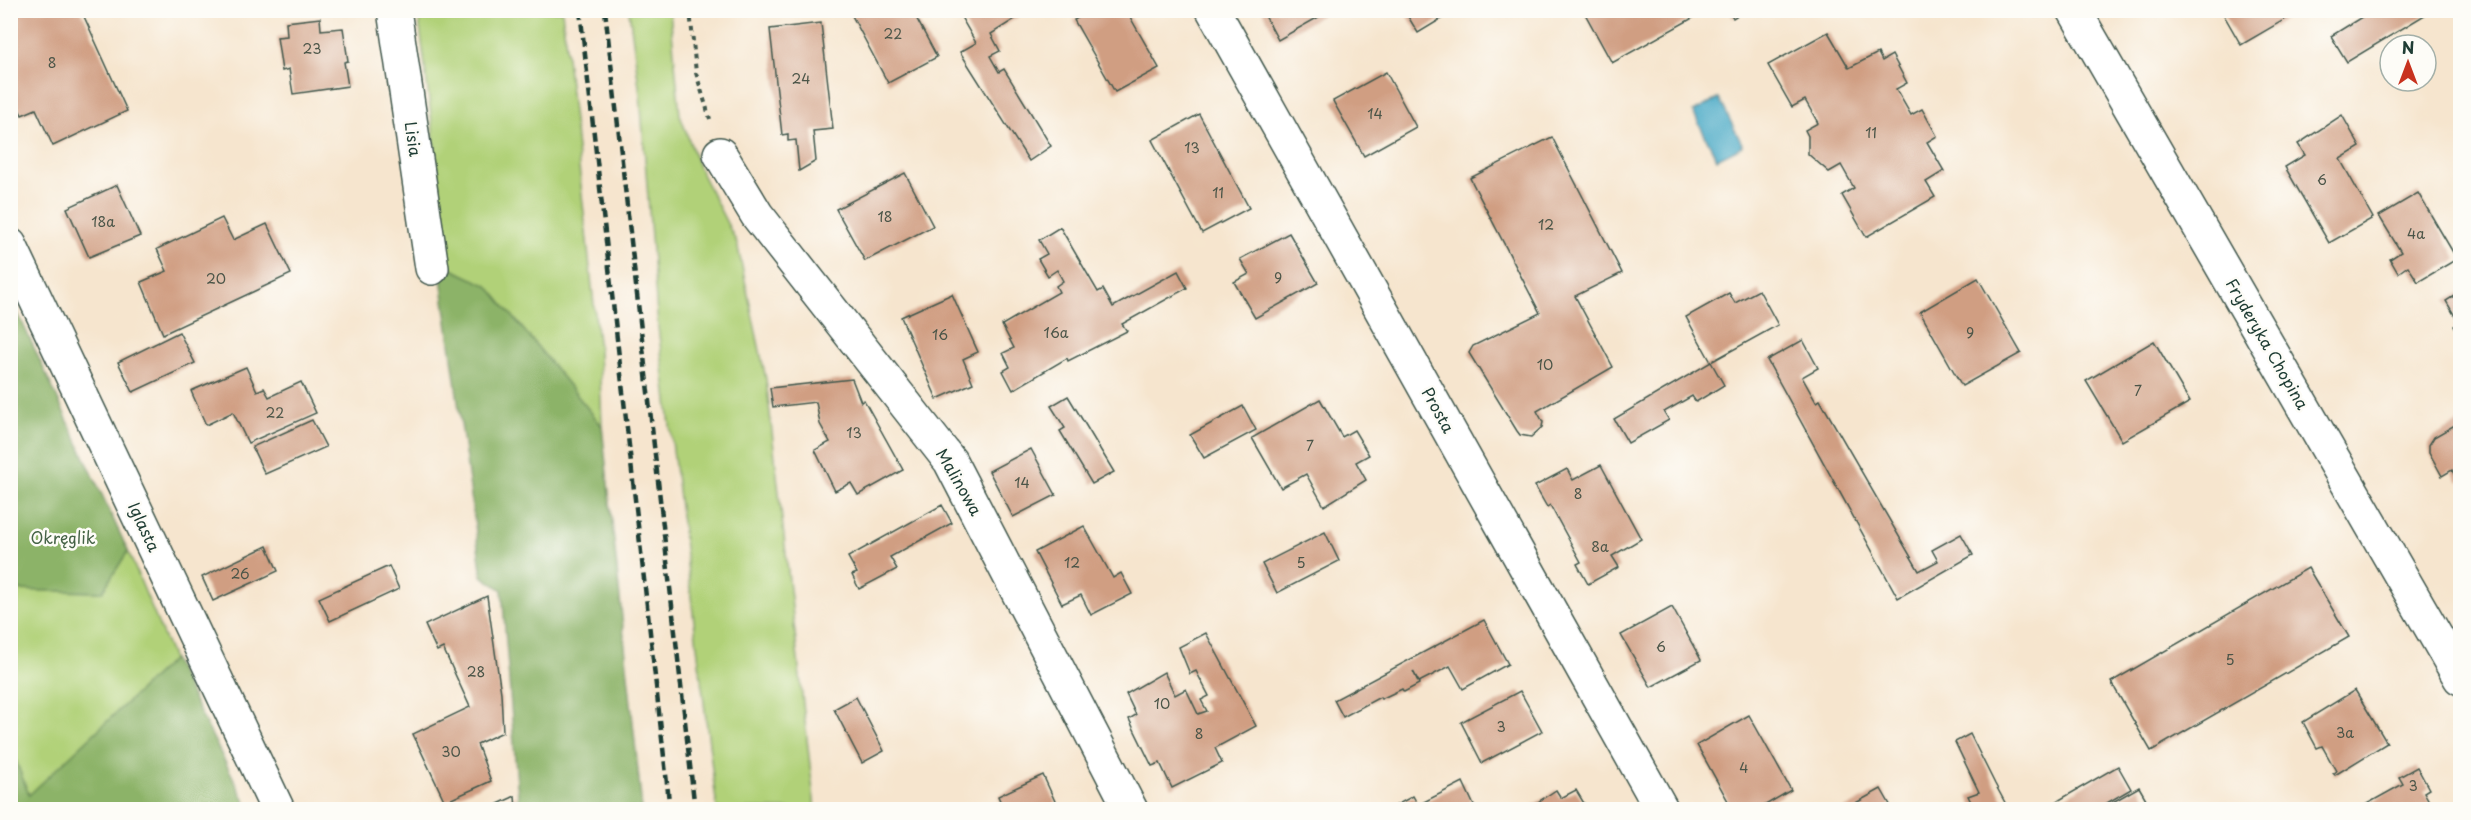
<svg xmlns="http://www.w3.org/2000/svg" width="2471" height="820" viewBox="0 0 2471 820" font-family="'Playpen Sans',sans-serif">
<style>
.green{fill:#b1d178;stroke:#688756;stroke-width:1.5}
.forest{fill:#8cb368;stroke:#56784e;stroke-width:1.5}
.water{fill:#45a7c5;stroke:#32727c;stroke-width:1.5}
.building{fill:#d09e82}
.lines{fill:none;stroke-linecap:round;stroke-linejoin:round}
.minor-casing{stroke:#3f564b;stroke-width:36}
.path{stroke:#3f564b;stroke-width:4;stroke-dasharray:4.5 4.5;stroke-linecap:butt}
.minor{stroke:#fff;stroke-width:33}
.rail{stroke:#1f3d34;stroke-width:4.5;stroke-dasharray:9 4.5;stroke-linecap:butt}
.labels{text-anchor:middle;stroke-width:5;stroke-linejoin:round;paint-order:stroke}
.number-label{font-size:14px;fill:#4b5548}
.street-label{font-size:16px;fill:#1f3d34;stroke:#fdfcf7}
.park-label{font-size:16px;fill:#446245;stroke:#fdfcf7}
</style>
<rect width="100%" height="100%" fill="#fdfcf7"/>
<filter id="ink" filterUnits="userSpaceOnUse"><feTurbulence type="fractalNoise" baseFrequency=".0167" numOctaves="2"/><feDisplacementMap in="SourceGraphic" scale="12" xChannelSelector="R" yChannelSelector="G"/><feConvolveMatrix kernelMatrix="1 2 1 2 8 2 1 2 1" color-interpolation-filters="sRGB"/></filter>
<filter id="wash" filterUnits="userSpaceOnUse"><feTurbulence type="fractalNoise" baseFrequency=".008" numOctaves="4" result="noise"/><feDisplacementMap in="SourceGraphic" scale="24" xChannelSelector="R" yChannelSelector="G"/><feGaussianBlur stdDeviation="1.35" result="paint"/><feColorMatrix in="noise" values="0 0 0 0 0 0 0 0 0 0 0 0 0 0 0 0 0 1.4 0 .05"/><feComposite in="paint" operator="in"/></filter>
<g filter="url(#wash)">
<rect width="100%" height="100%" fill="#f6e5ce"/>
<g class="green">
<polygon points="418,11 562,11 599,351 602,426 488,286 439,263 433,200 440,187"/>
<polygon points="629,11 670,11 680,115 700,170 737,243 766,379 815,809 717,809 658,327 640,94"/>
<polygon points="128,551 173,659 29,796 11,748 11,590 102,592"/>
</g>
<g class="forest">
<polygon points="439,263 488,286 602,426 642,809 519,809 502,590 482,576"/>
<polygon points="11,298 128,551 102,592 11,590"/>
<polygon points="173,659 249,809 11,809 11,748 29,795"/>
</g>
<polygon class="water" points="1719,98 1743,146 1717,159 1693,112"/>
<g id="blocks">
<g class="building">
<polygon points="10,10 81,10 127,111 53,146 36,109 22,115 10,90"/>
<polygon points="849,10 912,10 937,57 888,83"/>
<polygon points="957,10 1029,10 991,34 1000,51 990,56 999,72 1004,69 1051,146 1029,161 960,52 976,43"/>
<polygon points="1092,10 1126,10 1159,68 1115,92 1074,20"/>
<polygon points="1262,10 1331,10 1278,40"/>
<polygon points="1404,10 1456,10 1418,33"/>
<polygon points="1583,10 1707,10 1612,63"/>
<polygon points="1729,10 1746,10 1733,18"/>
<polygon points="2221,10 2301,10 2241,45"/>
<polygon points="2373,10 2433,10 2347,62 2331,36"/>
<polygon points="320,18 321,30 343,28 348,61 344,62 348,86 293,94 289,69 282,71 277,37 287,36 286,22"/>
<polygon points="821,23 833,129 813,131 816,161 799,171 796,140 788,141 788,134 782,135 770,29"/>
<polygon points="1828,32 1849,68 1878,53 1882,61 1892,55 1907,83 1896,89 1911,115 1922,109 1937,136 1927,142 1944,171 1926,182 1935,197 1866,237 1842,195 1854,188 1841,165 1829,172 1808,154 1808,136 1805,130 1818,123 1805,100 1792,107 1768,65"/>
<polygon points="1386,72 1416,127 1364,156 1333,101"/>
<polygon points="1199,114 1249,208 1202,233 1152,140"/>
<polygon points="2342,115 2360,147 2340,159 2373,218 2329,243 2285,167 2305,155 2298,144"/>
<polygon points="1552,137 1622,273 1575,296 1613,367 1537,411 1543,422 1542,427 1531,437 1520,435 1517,431 1469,353 1473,346 1540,313 1470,178"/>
<polygon points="905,173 933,226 865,261 836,209"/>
<polygon points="117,185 140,236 89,257 67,208"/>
<polygon points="2418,193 2457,259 2418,282 2408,266 2398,273 2390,259 2401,252 2379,216"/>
<polygon points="222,218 233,240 267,224 291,274 163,334 141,282 167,271 157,249"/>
<polygon points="1060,227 1098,292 1103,289 1113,307 1178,271 1187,288 1122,324 1127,331 1068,361 1067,358 1013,390 1003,371 1010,367 1003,353 1014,348 1002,325 1059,292 1056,286 1063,281 1057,270 1048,276 1038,259 1047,254 1039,240"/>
<polygon points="1289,233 1318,283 1255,318 1234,282 1249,274 1240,259"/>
<polygon points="1978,278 2021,353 1962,386 1920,312"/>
<polygon points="1759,290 1778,325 1711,362 1686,317 1729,293 1735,303"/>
<polygon points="2460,292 2460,338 2454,326 2459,323 2446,301"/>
<polygon points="952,294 978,352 963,359 973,383 937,399 901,317"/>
<polygon points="179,332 195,363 133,392 118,362"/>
<polygon points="1803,340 1818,368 1802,377 1816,402 1820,400 1919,571 1938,561 1932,550 1961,534 1973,555 1898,598 1767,360"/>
<polygon points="2154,341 2190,402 2122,441 2086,381"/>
<polygon points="1711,362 1724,385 1696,402 1692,396 1664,412 1669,420 1628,443 1614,419"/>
<polygon points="246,367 257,391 264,388 269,397 301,382 316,413 248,443 233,412 206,425 191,391"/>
<polygon points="852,379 861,402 864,400 903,470 858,495 851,483 835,491 815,450 830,442 820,424 816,402 773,407 770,388"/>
<polygon points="1068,396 1114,472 1092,484 1060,431 1065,428 1051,406"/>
<polygon points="1320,399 1342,437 1354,430 1369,455 1356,462 1366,480 1324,506 1306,474 1281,488 1252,438"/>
<polygon points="1243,406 1256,430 1204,458 1190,435"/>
<polygon points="312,420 326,447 265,474 252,447"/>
<polygon points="2460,422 2460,480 2458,482 2452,470 2442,476 2429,452 2429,445 2434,437"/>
<polygon points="1031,449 1056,495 1013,517 989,471"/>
<polygon points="1601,465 1641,539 1612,556 1619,567 1588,584 1577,564 1581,562 1550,505 1547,507 1535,486 1567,469 1573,480"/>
<polygon points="942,505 952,523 890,557 897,569 859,589 852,575 857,573 848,557"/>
<polygon points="1084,526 1113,578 1121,573 1132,594 1091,615 1081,595 1062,604 1035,552"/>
<polygon points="1325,532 1339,561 1277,593 1262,564"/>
<polygon points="267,546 278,571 213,601 202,577"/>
<polygon points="389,566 399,589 330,621 319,598"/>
<polygon points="2308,568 2349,637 2151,751 2111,682"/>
<polygon points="487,596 501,693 503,732 477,744 491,781 445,802 413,734 470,707 443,648 437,651 425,625"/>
<polygon points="1672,607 1701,660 1651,687 1621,635"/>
<polygon points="1484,620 1508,664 1463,689 1450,666 1419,682 1413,671 1419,684 1404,692 1402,689 1381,699 1380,697 1343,717 1334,700"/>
<polygon points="1206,633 1256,726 1215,748 1222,763 1172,788 1160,763 1152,766 1129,719 1136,715 1126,694 1164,672 1175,695 1186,689 1198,714 1207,711 1201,700 1209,696 1196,671 1190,674 1179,647"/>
<polygon points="2355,690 2387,743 2335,775 2333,773 2336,771 2322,746 2317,748 2303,722"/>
<polygon points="1520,691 1542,731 1482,763 1461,722"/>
<polygon points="856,697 884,751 862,763 834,709"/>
<polygon points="1749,715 1791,790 1757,810 1733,810 1697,745"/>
<polygon points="1970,734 1995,784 2009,810 1975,810 1968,796 1979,792 1955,742"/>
<polygon points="2118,766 2131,789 2095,810 2042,810"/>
<polygon points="2417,767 2429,789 2424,792 2434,810 2356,810 2403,784 2399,777"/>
<polygon points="1043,775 1059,810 1004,810 998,796"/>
<polygon points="1463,782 1476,810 1391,808 1413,796 1418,805"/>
<polygon points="2139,787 2150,806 2143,810 2099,810"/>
<polygon points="1881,789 1893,810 1843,810"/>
<polygon points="1556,790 1561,798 1576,790 1588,810 1526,810"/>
<polygon points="515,796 516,810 485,810 511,798"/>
</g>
</g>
</g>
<g filter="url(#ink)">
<use href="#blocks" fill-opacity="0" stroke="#3f564b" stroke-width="1.5"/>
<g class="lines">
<g class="minor-casing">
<g id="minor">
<polyline points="394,10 432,268"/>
<polyline points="1213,10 1662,810"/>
<polyline points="2074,10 2460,678"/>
<polyline points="720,154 757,215 950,461 1131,810"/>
<polyline points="10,245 278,810"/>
</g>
</g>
<g class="path">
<polyline points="690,10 696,73 710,119"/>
<polyline points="10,193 18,209"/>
</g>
<use href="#minor" class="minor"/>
<g class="rail">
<polyline points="580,10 670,810"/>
<polyline points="605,10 695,810"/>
</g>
</g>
</g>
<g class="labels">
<g class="number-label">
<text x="893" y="39">22</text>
<text x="312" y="54">23</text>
<text x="52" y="68">8</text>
<text x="801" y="84">24</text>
<text x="1375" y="119">14</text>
<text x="1871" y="138">11</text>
<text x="1192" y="153">13</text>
<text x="2322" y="185">6</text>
<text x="1218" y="198">11</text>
<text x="885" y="222">18</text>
<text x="103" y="227">18a</text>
<text x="1546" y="230">12</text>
<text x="2416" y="239">4a</text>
<text x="1278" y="283">9</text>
<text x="216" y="284">20</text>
<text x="1056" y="338">16a</text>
<text x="1970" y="338">9</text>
<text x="940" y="340">16</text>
<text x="1545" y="370">10</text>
<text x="2138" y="396">7</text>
<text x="275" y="418">22</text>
<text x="854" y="438">13</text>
<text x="1310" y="451">7</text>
<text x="1022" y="488">14</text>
<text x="1578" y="499">8</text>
<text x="1600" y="552">8a</text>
<text x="1072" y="568">12</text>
<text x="1301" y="568">5</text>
<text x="240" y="579">26</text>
<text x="1661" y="652">6</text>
<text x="2230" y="665">5</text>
<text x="476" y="677">28</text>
<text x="1162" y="709">10</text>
<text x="1501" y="732">3</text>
<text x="2345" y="738">3a</text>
<text x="1199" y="739">8</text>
<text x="451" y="757">30</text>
<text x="1744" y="773">4</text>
<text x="2413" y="791">3</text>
</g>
<g class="street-label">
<text transform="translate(413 139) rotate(82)" y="6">Lisia</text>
<text transform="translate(2267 344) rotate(60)" y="6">Fryderyka Chopina</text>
<text transform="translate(1438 410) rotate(61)" y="6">Prosta</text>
<text transform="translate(959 482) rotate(60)" y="6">Malinowa</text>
<text transform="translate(144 527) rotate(65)" y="6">Iglasta</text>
</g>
<g class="park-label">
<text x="63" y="544">Okręglik</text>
</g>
</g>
<rect width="2471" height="820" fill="none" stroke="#fdfcf7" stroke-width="36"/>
<g transform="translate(2408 63)"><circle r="28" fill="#fdfcf7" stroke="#a4b0a9" stroke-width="1.5"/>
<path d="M0-4.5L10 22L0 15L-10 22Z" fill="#c8321e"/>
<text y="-9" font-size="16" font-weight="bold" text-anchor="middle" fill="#1f3d34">N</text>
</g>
</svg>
